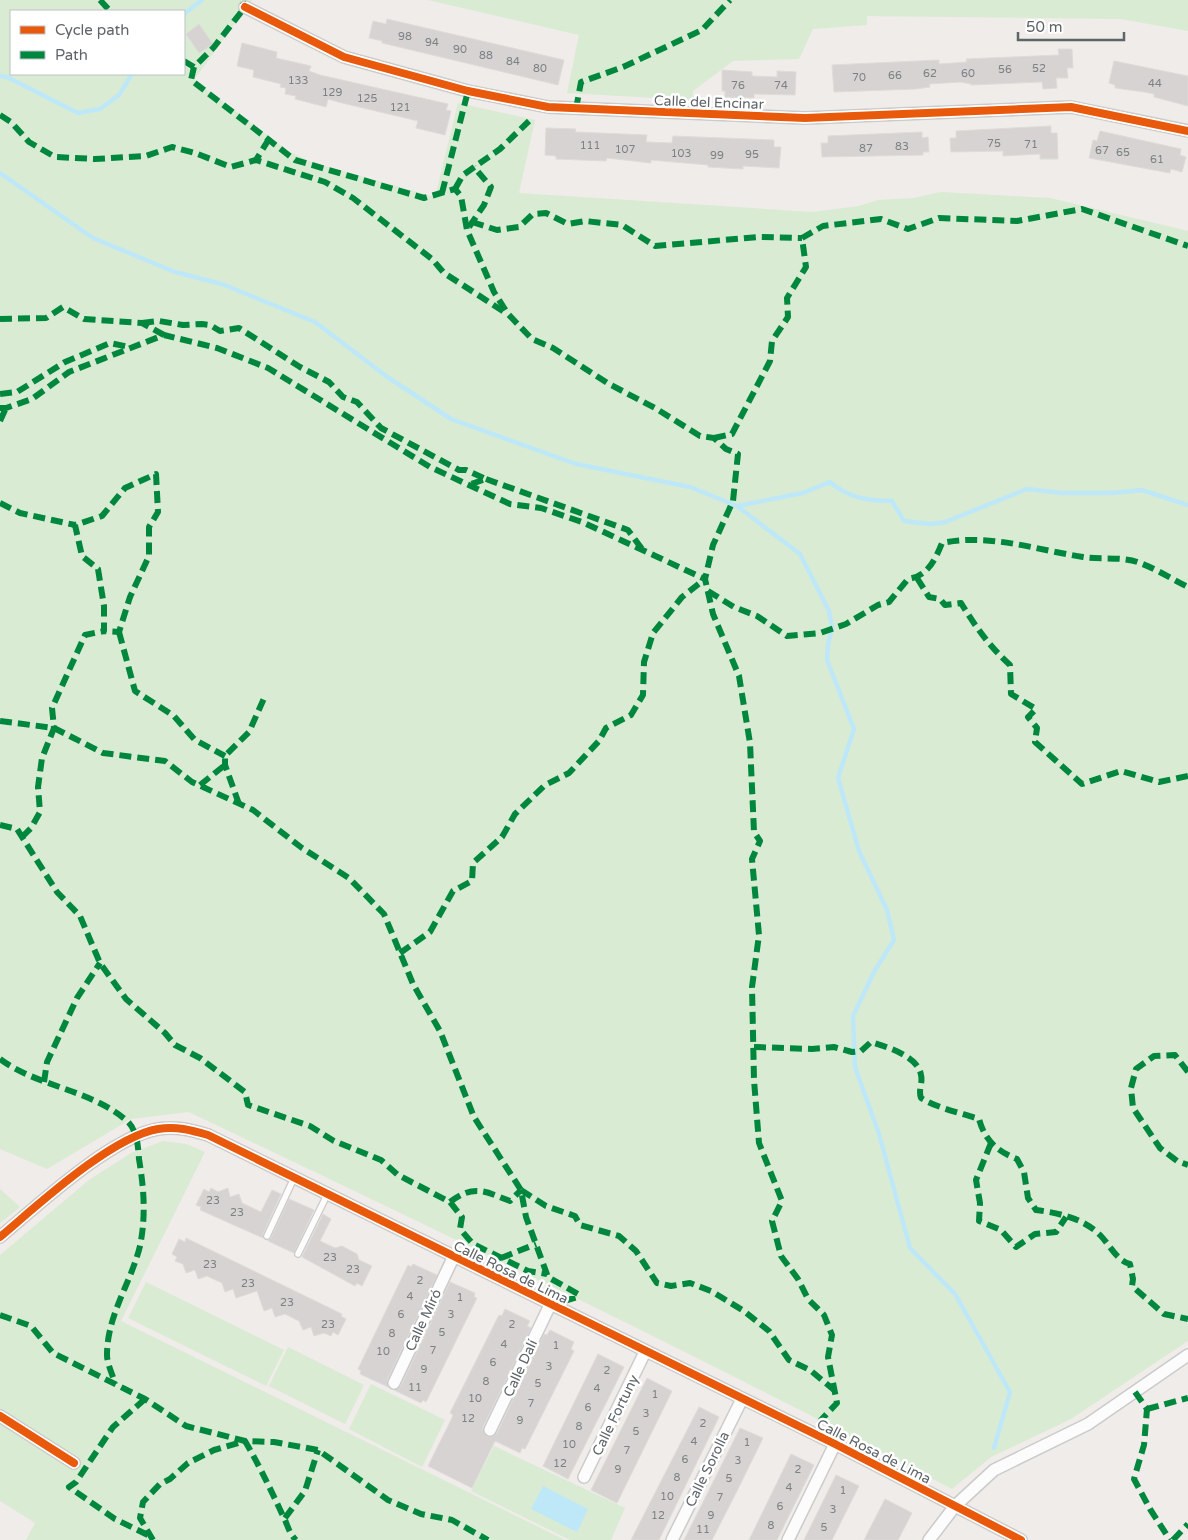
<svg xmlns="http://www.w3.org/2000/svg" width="1188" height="1540" viewBox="0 0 1188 1540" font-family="'Varela Round',sans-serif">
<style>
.green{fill:#d9ebd3;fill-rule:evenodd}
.water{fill:#bee8f8}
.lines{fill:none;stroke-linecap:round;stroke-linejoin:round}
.stream{stroke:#bee8f8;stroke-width:4.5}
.building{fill:#d6d3d2;stroke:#dedcd8}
.lane-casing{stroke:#cbcbcb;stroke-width:8}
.street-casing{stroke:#cbcbcb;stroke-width:14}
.lane{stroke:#fdfcfc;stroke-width:5.5}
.street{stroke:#fdfcfc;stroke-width:11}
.quiet{stroke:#00873e;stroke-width:6;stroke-dasharray:12 6;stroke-linecap:butt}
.cycleway-casing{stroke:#fff;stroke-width:11}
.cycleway{stroke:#e8590c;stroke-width:8}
.labels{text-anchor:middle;stroke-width:5;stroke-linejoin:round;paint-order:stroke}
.number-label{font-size:11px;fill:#7d8184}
.street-label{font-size:14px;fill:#5e6468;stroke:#fff}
</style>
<rect width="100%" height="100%" fill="#efece9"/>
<g class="green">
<path d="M0,0H252L194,80L288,151L311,162L435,197L458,103L535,120L519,193L813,212L859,206L878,200L913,198L941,192L1050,198L1188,231V1341L1071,1419L991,1457L952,1489C701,1356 445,1234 189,1112L131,1119L47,1169L0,1149ZM11,11H184V74H11Z"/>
<polygon points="428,0 1188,0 1188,31 1121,19 867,16 867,25 813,29 799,59 733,61 693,91 692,100 567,93 579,35"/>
<polygon points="163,1141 186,1144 205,1152 121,1321 565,1540 26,1540 35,1523 0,1501 0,1255 89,1180 131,1153"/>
<polygon points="0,1189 20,1207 0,1223"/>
<polygon points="146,1282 284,1350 266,1386 128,1318"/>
<polygon points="288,1347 364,1385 345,1424 269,1386"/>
<polygon points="371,1384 445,1420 422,1467 349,1429"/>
<polygon points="494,1446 625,1508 611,1540 570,1540 471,1491"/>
</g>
<polygon class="water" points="543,1486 588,1509 577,1532 531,1509"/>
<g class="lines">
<g class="stream">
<polyline points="184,14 202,0"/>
<polyline points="0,76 7,77 78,113 100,109 119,95 132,74"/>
<polyline points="0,173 93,238 175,272 222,284 315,322 386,376 451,419 576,464 690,487 737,506 800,554 829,611 832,628 828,645 827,660 854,729 838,778 859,851 887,910 894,940 875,970 853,1016 855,1067 879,1134 910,1248 955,1294 1010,1392 994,1448"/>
<path d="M737,506L803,493L830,482C849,498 868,501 892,501L904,521L930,524L945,522L1027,489L1062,493H1112L1142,490L1188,505"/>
</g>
</g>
<g class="building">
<polygon points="387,19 564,60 558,85 382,43 382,41 369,38 373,21 386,24"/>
<polygon points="199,24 213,44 199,53 186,34"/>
<polygon points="242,43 277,52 276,58 311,66 309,71 320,75 448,104 446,110 451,111 445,135 416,128 418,121 338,102 328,99 326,107 295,99 296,96 285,94 286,88 280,87 281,84 253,77 254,70 237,66"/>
<polygon points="1058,49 1072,49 1073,68 1067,68 1068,78 1056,78 1057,88 1043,89 1042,82 971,85 971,84 960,82 929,84 930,87 916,89 834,92 832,65 939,60 939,64 967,62 966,59 1059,55"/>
<polygon points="1114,61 1188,76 1188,106 1154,97 1154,94 1144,92 1115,88 1115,85 1109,83"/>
<polygon points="722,70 752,72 752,76 777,77 777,71 796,72 795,95 754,94 754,98 725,97 725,91 722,91"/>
<polygon points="1051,126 1051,133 1057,133 1058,159 1040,159 1040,154 1003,156 1003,151 951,152 950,138 956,138 956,131"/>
<polygon points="546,128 576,129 575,132 647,135 646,142 672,143 673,136 774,140 774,147 781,147 779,168 743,166 743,169 708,167 708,165 651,160 651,163 607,158 606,161 556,159 556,156 545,155"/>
<polygon points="1100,131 1181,149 1180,155 1186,157 1182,172 1171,169 1170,173 1089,158 1093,140 1097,141"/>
<polygon points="922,132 922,138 928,137 929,152 923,152 923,155 822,157 821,143 828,143 828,136"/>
<polygon points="211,1188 218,1192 228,1188 230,1197 239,1194 242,1203 261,1212 272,1190 281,1194 263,1234 263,1238 200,1210 201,1207 196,1205 204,1189 209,1192"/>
<polygon points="289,1199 314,1210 294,1253 268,1241 271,1238"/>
<polygon points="323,1214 331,1219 320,1241 335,1248 342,1246 357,1254 359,1260 372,1266 362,1286 357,1283 355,1286 302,1257"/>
<polygon points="186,1238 342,1314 341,1316 346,1319 338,1335 333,1332 331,1336 324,1333 314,1336 311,1327 303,1330 299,1321 285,1314 275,1317 272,1308 264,1311 257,1291 236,1298 233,1289 225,1292 222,1283 207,1276 198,1279 195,1270 186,1273 183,1264 175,1261 177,1257 172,1254 179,1239 185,1242"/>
<polygon points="413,1264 437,1275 387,1380 388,1387 360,1374 361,1371 358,1369 408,1265 411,1267"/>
<polygon points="450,1282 475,1293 474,1297 477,1298 426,1402 423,1400 421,1403 394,1390 401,1386"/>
<polygon points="505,1309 530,1321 527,1326 531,1328 483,1427 483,1431 486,1436 491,1437 497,1433 544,1334 547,1335 550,1330 574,1342 571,1349 574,1351 525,1449 522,1448 520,1453 495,1441 472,1488 428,1466 451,1420 453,1415 450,1413 499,1315 502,1316"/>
<polygon points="598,1354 624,1367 568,1479 543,1466"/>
<polygon points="647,1378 672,1391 617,1503 591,1490"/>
<polygon points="699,1407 719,1417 659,1540 631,1540"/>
<polygon points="740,1428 763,1438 738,1489 712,1540 684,1540"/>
<polygon points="791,1454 814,1465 777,1540 749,1540"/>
<polygon points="836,1475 859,1486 832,1540 804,1540"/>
<polygon points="885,1499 912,1513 898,1540 864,1540"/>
</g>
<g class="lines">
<g class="lane-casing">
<g id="lane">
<polyline points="267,1236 294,1178"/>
<polyline points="298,1254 327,1195"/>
</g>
</g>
<g class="street-casing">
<g id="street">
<polyline points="245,7 344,57 468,91 548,107 805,118 1071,107 1188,131"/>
<path d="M0,1237C38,1205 111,1137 158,1129C176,1126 191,1130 208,1135L835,1444L1021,1540"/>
<polyline points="394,1383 453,1258"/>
<polyline points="0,1416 74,1463"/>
<polyline points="490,1430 550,1305"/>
<polyline points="584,1477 645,1352"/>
<polyline points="672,1540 742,1399"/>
<polyline points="788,1540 835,1444"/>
<polyline points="929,1540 955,1506 994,1470 1088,1424 1188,1355"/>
</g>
</g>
<use href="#lane" class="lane"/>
<use href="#street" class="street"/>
<g class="quiet">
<polyline points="100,0 110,11"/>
<polyline points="184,61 194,67 214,47 242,11 245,7 243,2"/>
<polyline points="194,67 191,80 295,160 424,198 455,189 461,196 467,230 494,292 508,314 532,339 553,348 609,384 655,408 700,436 714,438 726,449 738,454 733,501 713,545 705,579 713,614 739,676 750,743 754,832 760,841 752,859 759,935 752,987 754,1080 759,1143 782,1201 772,1221 781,1256 798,1279 808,1299 824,1315 832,1335 828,1357 837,1403 821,1420 814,1434"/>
<polyline points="576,109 581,82 623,67 702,30 730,0"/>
<polyline points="0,115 11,122 29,142 55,157 95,159 146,156 172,147 195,153 231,167 256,160"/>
<polyline points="269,139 256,160 325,182 353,198 432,259 444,273 506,313"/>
<polyline points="455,189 463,175 500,149 529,121"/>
<polyline points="442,193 468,91"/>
<polyline points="472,222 497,230 519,227 533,214 546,213 568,224 585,221 622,225 655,246 759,237 802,238"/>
<polyline points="469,227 484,205 491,187 474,167"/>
<polyline points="0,319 46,318 63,307 84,319 142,323 164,335"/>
<polyline points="142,323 159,321 183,325 202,324 210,325 220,331 239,328 300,367 329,382 343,397 357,402 381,428 459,470 466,470 486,479 468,485"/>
<polyline points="0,394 17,392 65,362 110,343 129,347"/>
<polyline points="0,408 6,408 32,399 69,372 164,335 217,348 268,368 430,467 510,504 541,508 582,522 705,579"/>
<polyline points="0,421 6,408"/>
<polyline points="714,438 732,434 770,361 772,341 788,317 787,298 806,267 802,238 823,226 881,219 908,229 939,218 1017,221 1082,209 1188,246"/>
<polyline points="486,479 628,530 642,549"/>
<polyline points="0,503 20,513 75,525"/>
<path d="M917,578L929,597L940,599L945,605L961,603C975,626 990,647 1010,665L1011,694L1036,709L1028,717L1037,728L1035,742L1082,784L1121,771L1159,782L1188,776"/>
<path d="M708,591L734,607L757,616L787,636L820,633L846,624L878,605L889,602L908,579C928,576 935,560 942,543C989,533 1037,550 1083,557C1100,560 1123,556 1140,563C1156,569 1172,579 1188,587"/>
<polyline points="119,632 135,691 174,716 195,740 225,756"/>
<polyline points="0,721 54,728 103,753 165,761 192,782 253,810 302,848 349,878 384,914 413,984 440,1031 474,1117 521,1190 526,1217 548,1277 578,1294 578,1297 551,1305"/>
<polyline points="200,785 225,765"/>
<polyline points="239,804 225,765 225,756 249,732 265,696"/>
<polyline points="0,825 17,829 57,892 80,916 100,963 126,999 165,1033 175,1045 200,1058 245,1092 248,1105 310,1126 334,1141 381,1160 398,1175 450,1202 462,1217 460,1229 473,1244 528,1271 547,1274"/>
<polyline points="22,837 31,828 40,812 38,787 42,758 54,728 52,708 85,635 104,631 104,606 98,569 82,556 75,525 102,516 125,488 156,474 158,512 149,527 149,556 130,597 119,632 104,631"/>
<polyline points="400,953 430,932 453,891 472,881 473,863 502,837 515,814 545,785 569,773 599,741 606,728 631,715 643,695 644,662 653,633 682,597 705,579"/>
<path d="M754,1047L812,1049L834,1047L852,1052L861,1051L871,1042C887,1047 918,1056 921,1075C923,1083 918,1090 921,1098C937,1108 961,1113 979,1119C985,1141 997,1151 1017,1159L1024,1172L1028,1198L1036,1210C1058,1213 1083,1218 1100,1235C1110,1245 1116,1260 1130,1264L1133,1279L1132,1286L1164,1314L1188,1319"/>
<path d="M0,1059C38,1087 89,1089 126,1120C137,1129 138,1145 139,1159C144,1189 146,1216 140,1246C131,1283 107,1315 107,1355C107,1364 113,1375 115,1384"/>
<polyline points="1188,1072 1175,1055 1154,1056 1136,1069 1131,1088 1133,1108 1160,1148 1177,1161 1188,1165"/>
<polyline points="44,1082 47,1062 77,998 100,963"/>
<polyline points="991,1143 976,1180 980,1203 979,1221 1001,1230 1016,1247 1035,1234 1056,1232 1066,1217"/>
<polyline points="521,1190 546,1206 575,1216 580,1225 619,1236 636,1251 657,1283 671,1286 690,1283 711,1291 744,1311 769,1331 789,1360 810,1370 834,1390"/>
<path d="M450,1202C474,1184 484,1191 510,1201L521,1190"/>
<polyline points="501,1258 536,1244"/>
<polyline points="0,1315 31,1326 53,1353 145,1399 186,1426 245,1441 274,1442 318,1450 388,1500 421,1514 452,1520 488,1540"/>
<polyline points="1135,1392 1147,1409 1144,1445 1134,1479 1150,1509 1170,1540"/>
<polyline points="145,1399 113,1427 76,1482 69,1487 115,1519 150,1536"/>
<polyline points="1147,1409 1188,1398"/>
<polyline points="285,1518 305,1491 318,1450"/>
<path d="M153,1540L140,1518L143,1502L160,1484L170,1479L188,1463L214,1450L245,1441C259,1465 271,1490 283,1516C288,1525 288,1532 296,1540"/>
<polyline points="1173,1540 1188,1524"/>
</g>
<g class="cycleway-casing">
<g id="cycleway">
<polyline points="245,7 344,57 468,91 548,107 805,118 1071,107 1188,131"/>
<path d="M0,1237C38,1205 111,1137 158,1129C176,1126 191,1130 208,1135L835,1444L1021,1540"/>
<polyline points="0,1416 74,1463"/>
</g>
</g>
<use href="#cycleway" class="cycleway"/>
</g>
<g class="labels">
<g class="number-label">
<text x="405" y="40">98</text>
<text x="432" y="46">94</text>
<text x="460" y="53">90</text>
<text x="486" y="59">88</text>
<text x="513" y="65">84</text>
<text x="540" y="72">80</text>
<text x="1039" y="72">52</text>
<text x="1005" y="73">56</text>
<text x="930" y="77">62</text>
<text x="968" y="77">60</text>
<text x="895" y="79">66</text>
<text x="859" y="81">70</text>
<text x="298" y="84">133</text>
<text x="1155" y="87">44</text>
<text x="738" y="89">76</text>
<text x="781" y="89">74</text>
<text x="332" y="96">129</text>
<text x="367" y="102">125</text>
<text x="400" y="111">121</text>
<text x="994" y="147">75</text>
<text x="1031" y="148">71</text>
<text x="590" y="149">111</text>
<text x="902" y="150">83</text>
<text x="866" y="152">87</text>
<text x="625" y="153">107</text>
<text x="1102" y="154">67</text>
<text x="1123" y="156">65</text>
<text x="681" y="157">103</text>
<text x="752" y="158">95</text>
<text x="717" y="159">99</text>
<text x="1157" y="163">61</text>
<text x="213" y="1204">23</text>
<text x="237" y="1216">23</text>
<text x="330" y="1261">23</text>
<text x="210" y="1268">23</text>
<text x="353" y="1273">23</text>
<text x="420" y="1284">2</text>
<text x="248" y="1287">23</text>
<text x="410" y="1300">4</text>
<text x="460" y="1301">1</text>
<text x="287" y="1306">23</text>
<text x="401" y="1318">6</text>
<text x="451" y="1318">3</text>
<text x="328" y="1328">23</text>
<text x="512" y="1328">2</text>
<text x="442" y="1336">5</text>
<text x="392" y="1337">8</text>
<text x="504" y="1348">4</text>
<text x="556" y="1349">1</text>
<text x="433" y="1354">7</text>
<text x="383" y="1355">10</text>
<text x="493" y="1366">6</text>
<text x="549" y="1370">3</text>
<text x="424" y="1373">9</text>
<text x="607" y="1374">2</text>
<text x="486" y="1385">8</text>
<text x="538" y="1387">5</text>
<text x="415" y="1391">11</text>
<text x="597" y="1392">4</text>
<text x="655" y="1398">1</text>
<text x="475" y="1402">10</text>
<text x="531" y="1407">7</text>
<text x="588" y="1411">6</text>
<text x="646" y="1417">3</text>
<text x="468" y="1422">12</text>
<text x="520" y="1424">9</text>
<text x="703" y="1427">2</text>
<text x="579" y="1430">8</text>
<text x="636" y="1435">5</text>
<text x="694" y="1445">4</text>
<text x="747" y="1446">1</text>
<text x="569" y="1448">10</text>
<text x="627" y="1454">7</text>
<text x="685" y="1463">6</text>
<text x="738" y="1464">3</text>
<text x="560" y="1467">12</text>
<text x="618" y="1473">9</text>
<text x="798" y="1473">2</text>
<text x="677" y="1481">8</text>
<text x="729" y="1482">5</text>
<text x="789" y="1491">4</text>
<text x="843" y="1494">1</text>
<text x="667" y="1500">10</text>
<text x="720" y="1501">7</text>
<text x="780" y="1510">6</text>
<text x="833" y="1513">3</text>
<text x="658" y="1519">12</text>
<text x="711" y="1519">9</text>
<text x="771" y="1529">8</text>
<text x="824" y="1531">5</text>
<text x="703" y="1533">11</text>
</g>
<g class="street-label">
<text transform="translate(709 102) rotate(2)" y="5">Calle del Encinar</text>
<text transform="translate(511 1272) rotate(26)" y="5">Calle Rosa de Lima</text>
<text transform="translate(423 1320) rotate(-65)" y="5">Calle Miró</text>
<text transform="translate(520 1368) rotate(-65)" y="5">Calle Dalí</text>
<text transform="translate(615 1415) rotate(-64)" y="5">Calle Fortuny</text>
<text transform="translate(874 1451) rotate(27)" y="5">Calle Rosa de Lima</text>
<text transform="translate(707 1469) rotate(-64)" y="5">Calle Sorolla</text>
</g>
</g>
<rect x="10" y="10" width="175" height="65" fill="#ffffff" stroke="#bfc1c3"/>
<rect x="20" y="26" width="25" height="8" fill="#e8590c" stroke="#bfc1c3"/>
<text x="55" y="35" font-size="15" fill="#5e6468">Cycle path</text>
<rect x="20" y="51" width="25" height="8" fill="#00873e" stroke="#bfc1c3"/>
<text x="55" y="60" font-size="15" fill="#5e6468">Path</text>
<path d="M1018 32v8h106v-8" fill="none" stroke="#5e6468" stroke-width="2.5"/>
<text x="1026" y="32" font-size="15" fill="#5e6468" stroke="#ffffff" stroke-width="4" paint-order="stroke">50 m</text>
</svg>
